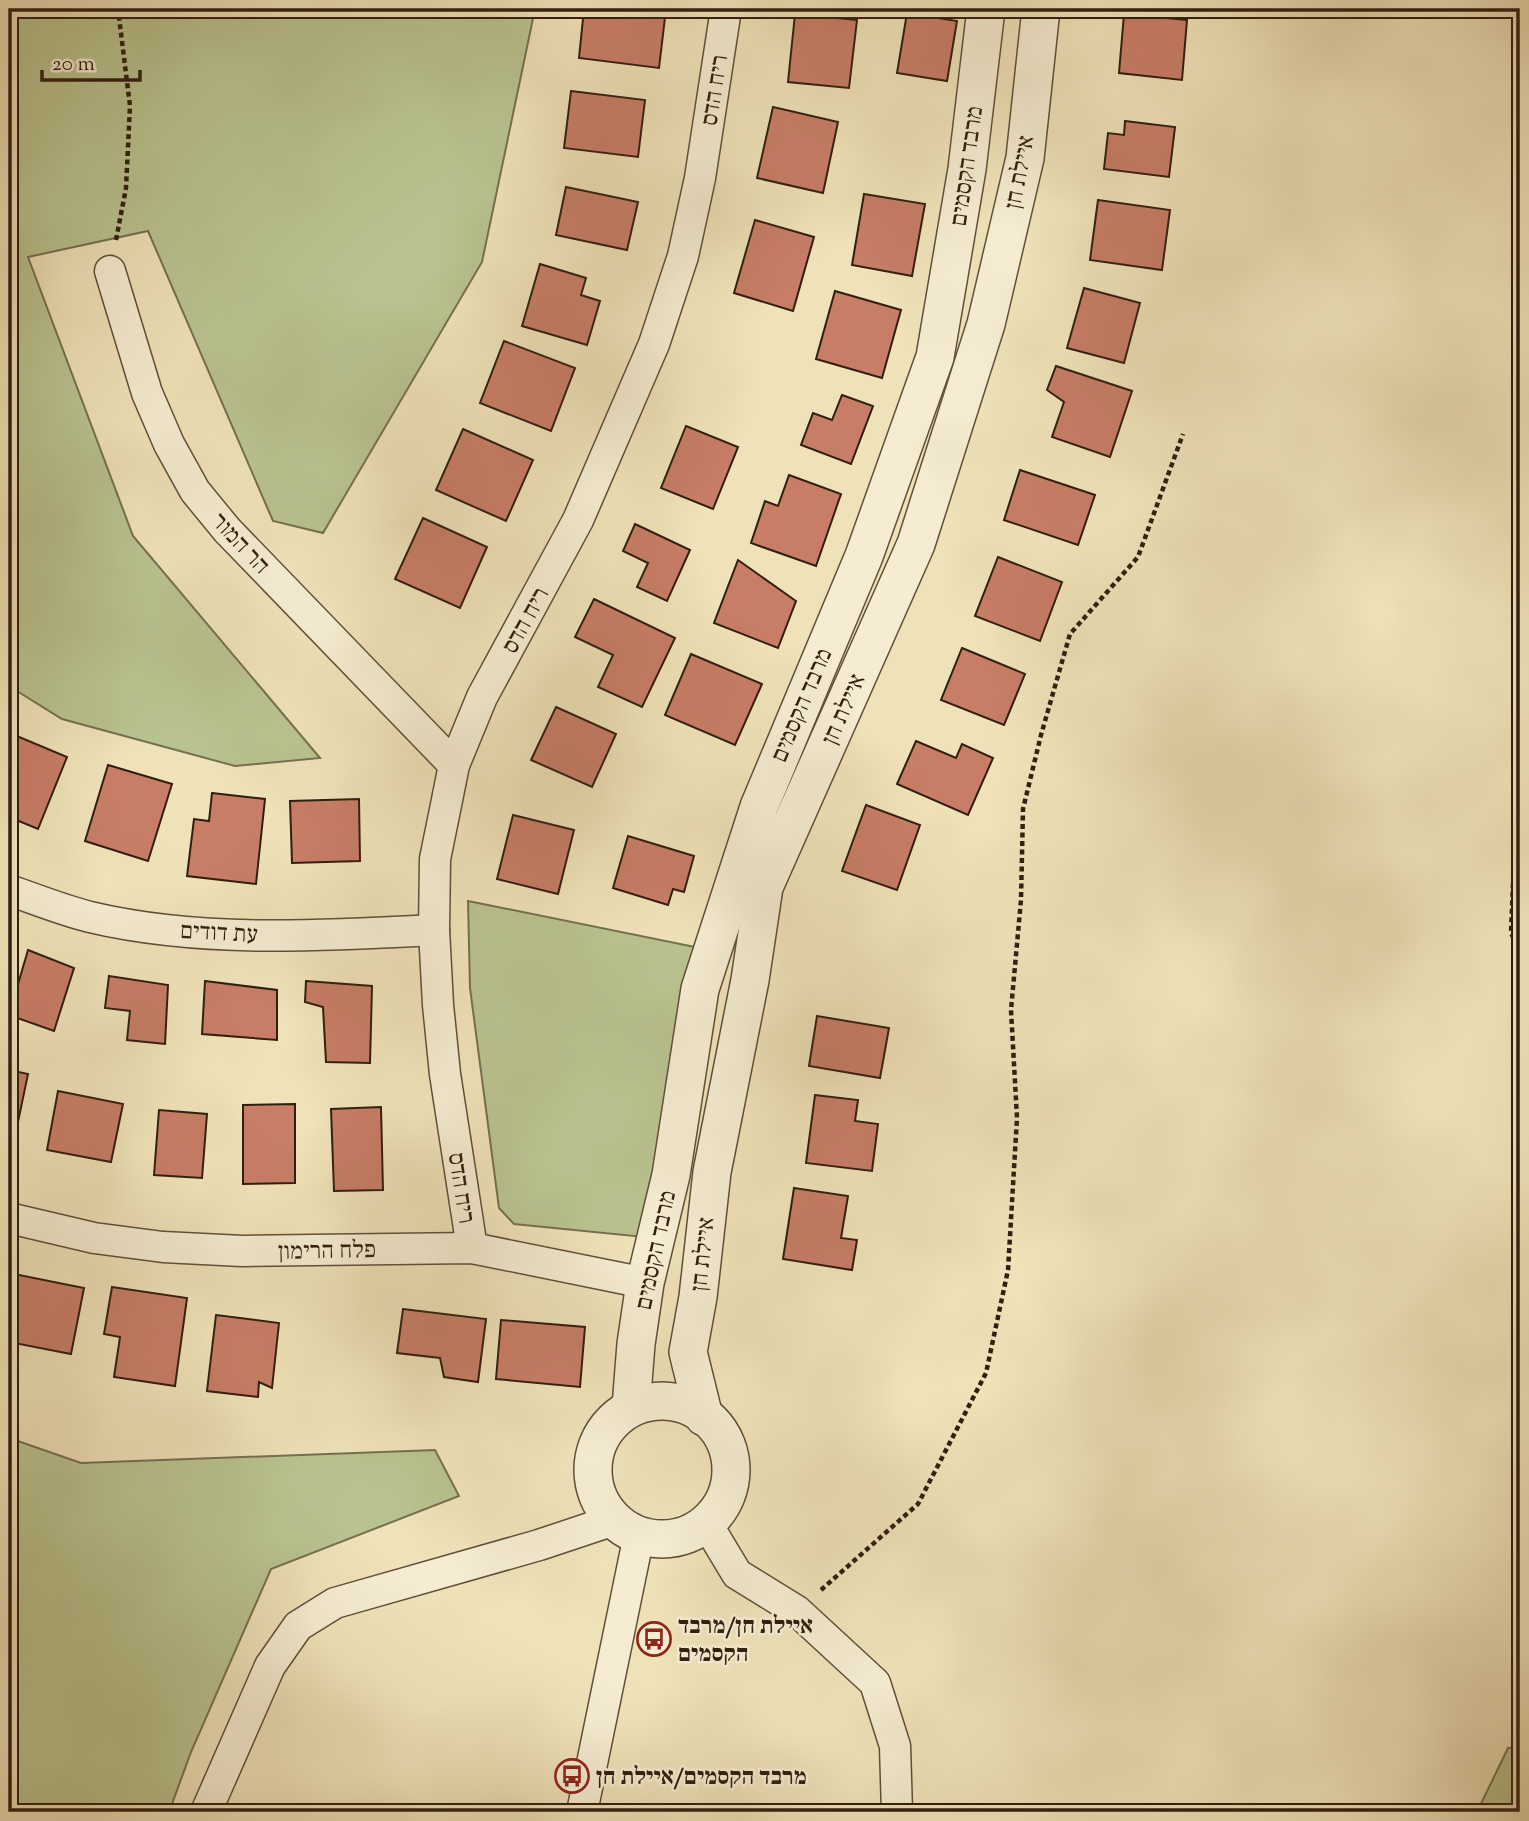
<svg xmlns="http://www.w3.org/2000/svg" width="1529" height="1821" viewBox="0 0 1529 1821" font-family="'Sorts Mill Goudy','Frank Ruhl Libre',serif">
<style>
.green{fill:#b9c38f;stroke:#75704f;stroke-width:2}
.building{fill:#c77d66;stroke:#311e0f;stroke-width:2}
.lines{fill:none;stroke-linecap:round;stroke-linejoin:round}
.minor-casing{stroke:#604f39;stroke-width:33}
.tertiary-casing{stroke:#604f39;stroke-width:40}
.path{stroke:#311e0f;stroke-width:4.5;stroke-dasharray:5 3.5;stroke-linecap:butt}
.minor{stroke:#f5ecd1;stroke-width:30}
.tertiary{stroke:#f5ecd1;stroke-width:37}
.labels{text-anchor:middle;stroke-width:5;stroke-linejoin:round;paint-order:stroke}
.street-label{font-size:24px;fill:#311e0f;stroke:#f5ecd1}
.poi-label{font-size:24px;font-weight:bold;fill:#311e0f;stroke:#f5ecd1;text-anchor:start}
</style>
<rect width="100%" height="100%" fill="#efe2b8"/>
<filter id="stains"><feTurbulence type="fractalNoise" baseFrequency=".00286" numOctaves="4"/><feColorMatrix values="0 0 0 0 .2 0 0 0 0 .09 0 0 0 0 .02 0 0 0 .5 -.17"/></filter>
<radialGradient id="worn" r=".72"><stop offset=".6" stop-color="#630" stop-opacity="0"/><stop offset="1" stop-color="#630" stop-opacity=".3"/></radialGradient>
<g class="green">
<polygon points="9,9 535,9 482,262 323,533 273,521 148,231 28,257 133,536 320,758 235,766 62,719 9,686"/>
<polygon points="468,901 700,948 644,1237 514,1224 499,1208 470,988"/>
<polygon points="9,1438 81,1463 435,1450 459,1496 271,1569 191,1752 169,1812 9,1812"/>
<polygon points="1520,1747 1520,1812 1477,1812 1508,1748"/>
</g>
<g class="building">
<polygon points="584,9 666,9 659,68 579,58"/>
<polygon points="907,13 957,21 947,81 897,73"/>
<polygon points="795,14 857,20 849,88 788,82"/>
<polygon points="1124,14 1187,20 1182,80 1119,73"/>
<polygon points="571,91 645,100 638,157 564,148"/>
<polygon points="773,107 838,122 823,193 757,178"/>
<polygon points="1125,121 1175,127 1169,177 1104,169 1108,133 1124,135"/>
<polygon points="566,187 638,202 627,250 556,235"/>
<polygon points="864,194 925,204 912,276 852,265"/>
<polygon points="1098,200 1170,210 1162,270 1090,260"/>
<polygon points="755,220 814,237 793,311 734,293"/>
<polygon points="540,264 586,278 581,295 600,301 587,345 522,326"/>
<polygon points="1084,288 1140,303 1124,363 1067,348"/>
<polygon points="835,291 901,310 882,378 816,359"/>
<polygon points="504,341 575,368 551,431 480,403"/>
<polygon points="1056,366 1132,391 1110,457 1052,437 1064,402 1047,390"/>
<polygon points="842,395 873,406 851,464 801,445 813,413 832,420"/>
<polygon points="686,426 738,447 713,509 661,488"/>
<polygon points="463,429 533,460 506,521 436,490"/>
<polygon points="1020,470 1095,495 1078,545 1004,520"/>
<polygon points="789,475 841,494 816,566 751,543 765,501 778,506"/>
<polygon points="423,518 487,547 460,608 395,579"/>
<polygon points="635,524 690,550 667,601 637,587 648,563 623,551"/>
<polygon points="998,557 1062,582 1040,641 975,616"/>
<polygon points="738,560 796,601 778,648 714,623"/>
<polygon points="594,599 675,638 642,707 598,687 613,655 575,637"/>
<polygon points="962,648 1025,674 1004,725 941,700"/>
<polygon points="691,654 762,684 735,745 665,715"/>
<polygon points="556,707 616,734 592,787 531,760"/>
<polygon points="12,734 67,757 38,829 9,817 9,742"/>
<polygon points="916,741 956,758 962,744 993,758 968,815 897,784"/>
<polygon points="108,765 172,784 148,861 85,841"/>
<polygon points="212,793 265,799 256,884 187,876 194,819 209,821"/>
<polygon points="359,799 360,861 292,863 290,801"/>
<polygon points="866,805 920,825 897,890 842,871"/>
<polygon points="513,815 574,830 558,894 497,879"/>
<polygon points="628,836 694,856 684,892 673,889 668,905 613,888"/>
<polygon points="28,950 74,968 54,1031 9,1015"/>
<polygon points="109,976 168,985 165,1044 127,1040 130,1011 105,1008"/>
<polygon points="205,981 277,990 277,1040 202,1034"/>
<polygon points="306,981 372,986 370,1063 326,1062 323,1007 305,1002"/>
<polygon points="817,1016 889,1028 880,1078 809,1066"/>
<polygon points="9,1070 28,1074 14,1141 9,1140"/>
<polygon points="58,1091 123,1104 111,1162 47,1150"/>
<polygon points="815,1095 858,1100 855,1121 878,1124 872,1171 806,1163"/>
<polygon points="295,1104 295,1183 243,1184 243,1105"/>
<polygon points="381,1107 383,1190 334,1191 331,1109"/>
<polygon points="159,1110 207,1114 202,1178 154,1175"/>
<polygon points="794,1188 848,1196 841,1238 857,1240 852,1270 783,1259"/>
<polygon points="14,1274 84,1288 71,1354 9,1342 9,1301"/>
<polygon points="112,1287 187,1298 175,1386 114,1377 120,1337 104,1334"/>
<polygon points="403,1309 486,1319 478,1382 444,1377 440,1358 397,1353"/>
<polygon points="216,1315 279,1323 272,1388 259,1382 258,1397 207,1391"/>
<polygon points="501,1320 585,1327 580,1387 496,1379"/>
</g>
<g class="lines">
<g class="minor-casing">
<g id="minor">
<polyline points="110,271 147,393 169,444 195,491 227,530 454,765"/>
<path d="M9,890C35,899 62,910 90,917C199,943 322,936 434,930"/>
<polyline points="9,1218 94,1238 163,1247 242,1251 472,1248 645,1283"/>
<polyline points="472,1248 445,1074 438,1005 434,930 435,859 445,810 454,765 482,697 578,520 654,344 683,256 700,178 726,9"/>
<polyline points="707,1524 737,1574 797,1611 875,1683 895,1746 897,1812"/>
<polyline points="206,1812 270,1666 298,1626 335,1603 539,1545 614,1520"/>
<polyline points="582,1812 639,1535"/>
</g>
</g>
<g class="tertiary-casing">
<g id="tertiary">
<circle cx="662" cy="1470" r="69"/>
<polyline points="631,1407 636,1344 645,1283 671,1175 700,989 759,807 864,556 935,357 967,169 986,9"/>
<polyline points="704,1417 688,1352 698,1297 712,1172 750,980 764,887 916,544 986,324 1025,158 1041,9"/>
</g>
</g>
<g class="path">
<polyline points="116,240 126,188 130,106 118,9"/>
<polyline points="1520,833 1514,859 1511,933 1520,952"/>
<polyline points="821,1590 918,1504 986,1373 1008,1270 1017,1118 1011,1010 1021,900 1023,809 1041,735 1070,634 1138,557 1183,434"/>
</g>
<use href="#minor" class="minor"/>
<use href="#tertiary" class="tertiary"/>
</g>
<defs>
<g id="bus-ring" transform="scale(1.75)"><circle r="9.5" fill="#f5ecd1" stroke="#8f2418" stroke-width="1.5"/><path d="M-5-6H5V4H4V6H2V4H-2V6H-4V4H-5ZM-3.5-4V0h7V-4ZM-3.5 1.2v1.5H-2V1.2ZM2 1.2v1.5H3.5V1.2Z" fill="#8f2418"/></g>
</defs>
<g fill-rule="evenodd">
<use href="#bus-ring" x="654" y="1639"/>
<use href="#bus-ring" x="572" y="1776"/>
</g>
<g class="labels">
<g class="street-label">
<text transform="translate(714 90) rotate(-81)" y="8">ריח הדס</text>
<text transform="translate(966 166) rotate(-82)" y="8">מרבד הקסמים</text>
<text transform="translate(1019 172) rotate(-79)" y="8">איילת חן</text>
<text transform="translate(241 543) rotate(47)" y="8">הר המור</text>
<text transform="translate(525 620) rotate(-61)" y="8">ריח הדס</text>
<text transform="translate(801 705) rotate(-67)" y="8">מרבד הקסמים</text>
<text transform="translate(843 709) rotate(-66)" y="8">איילת חן</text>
<text transform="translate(219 932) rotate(3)" y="8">עת דודים</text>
<text transform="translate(462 1188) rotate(81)" y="8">ריח הדס</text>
<text transform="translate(327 1250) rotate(-1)" y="8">פלח הרימון</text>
<text transform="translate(655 1250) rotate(-78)" y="8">מרבד הקסמים</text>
<text transform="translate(702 1254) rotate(-84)" y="8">איילת חן</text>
</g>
<g class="poi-label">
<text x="678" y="1633">איילת חן/מרבד<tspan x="678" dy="28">הקסמים</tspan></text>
<text x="596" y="1784">מרבד הקסמים/איילת חן</text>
</g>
</g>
<rect width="1529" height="1821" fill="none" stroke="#efe2b8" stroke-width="35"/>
<rect x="10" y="10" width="1508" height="1800" fill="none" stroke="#311e0f" stroke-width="3.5"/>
<rect x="18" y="18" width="1494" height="1786" fill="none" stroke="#311e0f" stroke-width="2"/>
<path d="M42 70v10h98v-10" fill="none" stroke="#311e0f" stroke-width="3.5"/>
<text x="52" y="70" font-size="21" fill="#311e0f" stroke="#f5ecd1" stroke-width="5" paint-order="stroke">20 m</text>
<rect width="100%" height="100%" filter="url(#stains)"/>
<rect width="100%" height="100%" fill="url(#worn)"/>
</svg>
